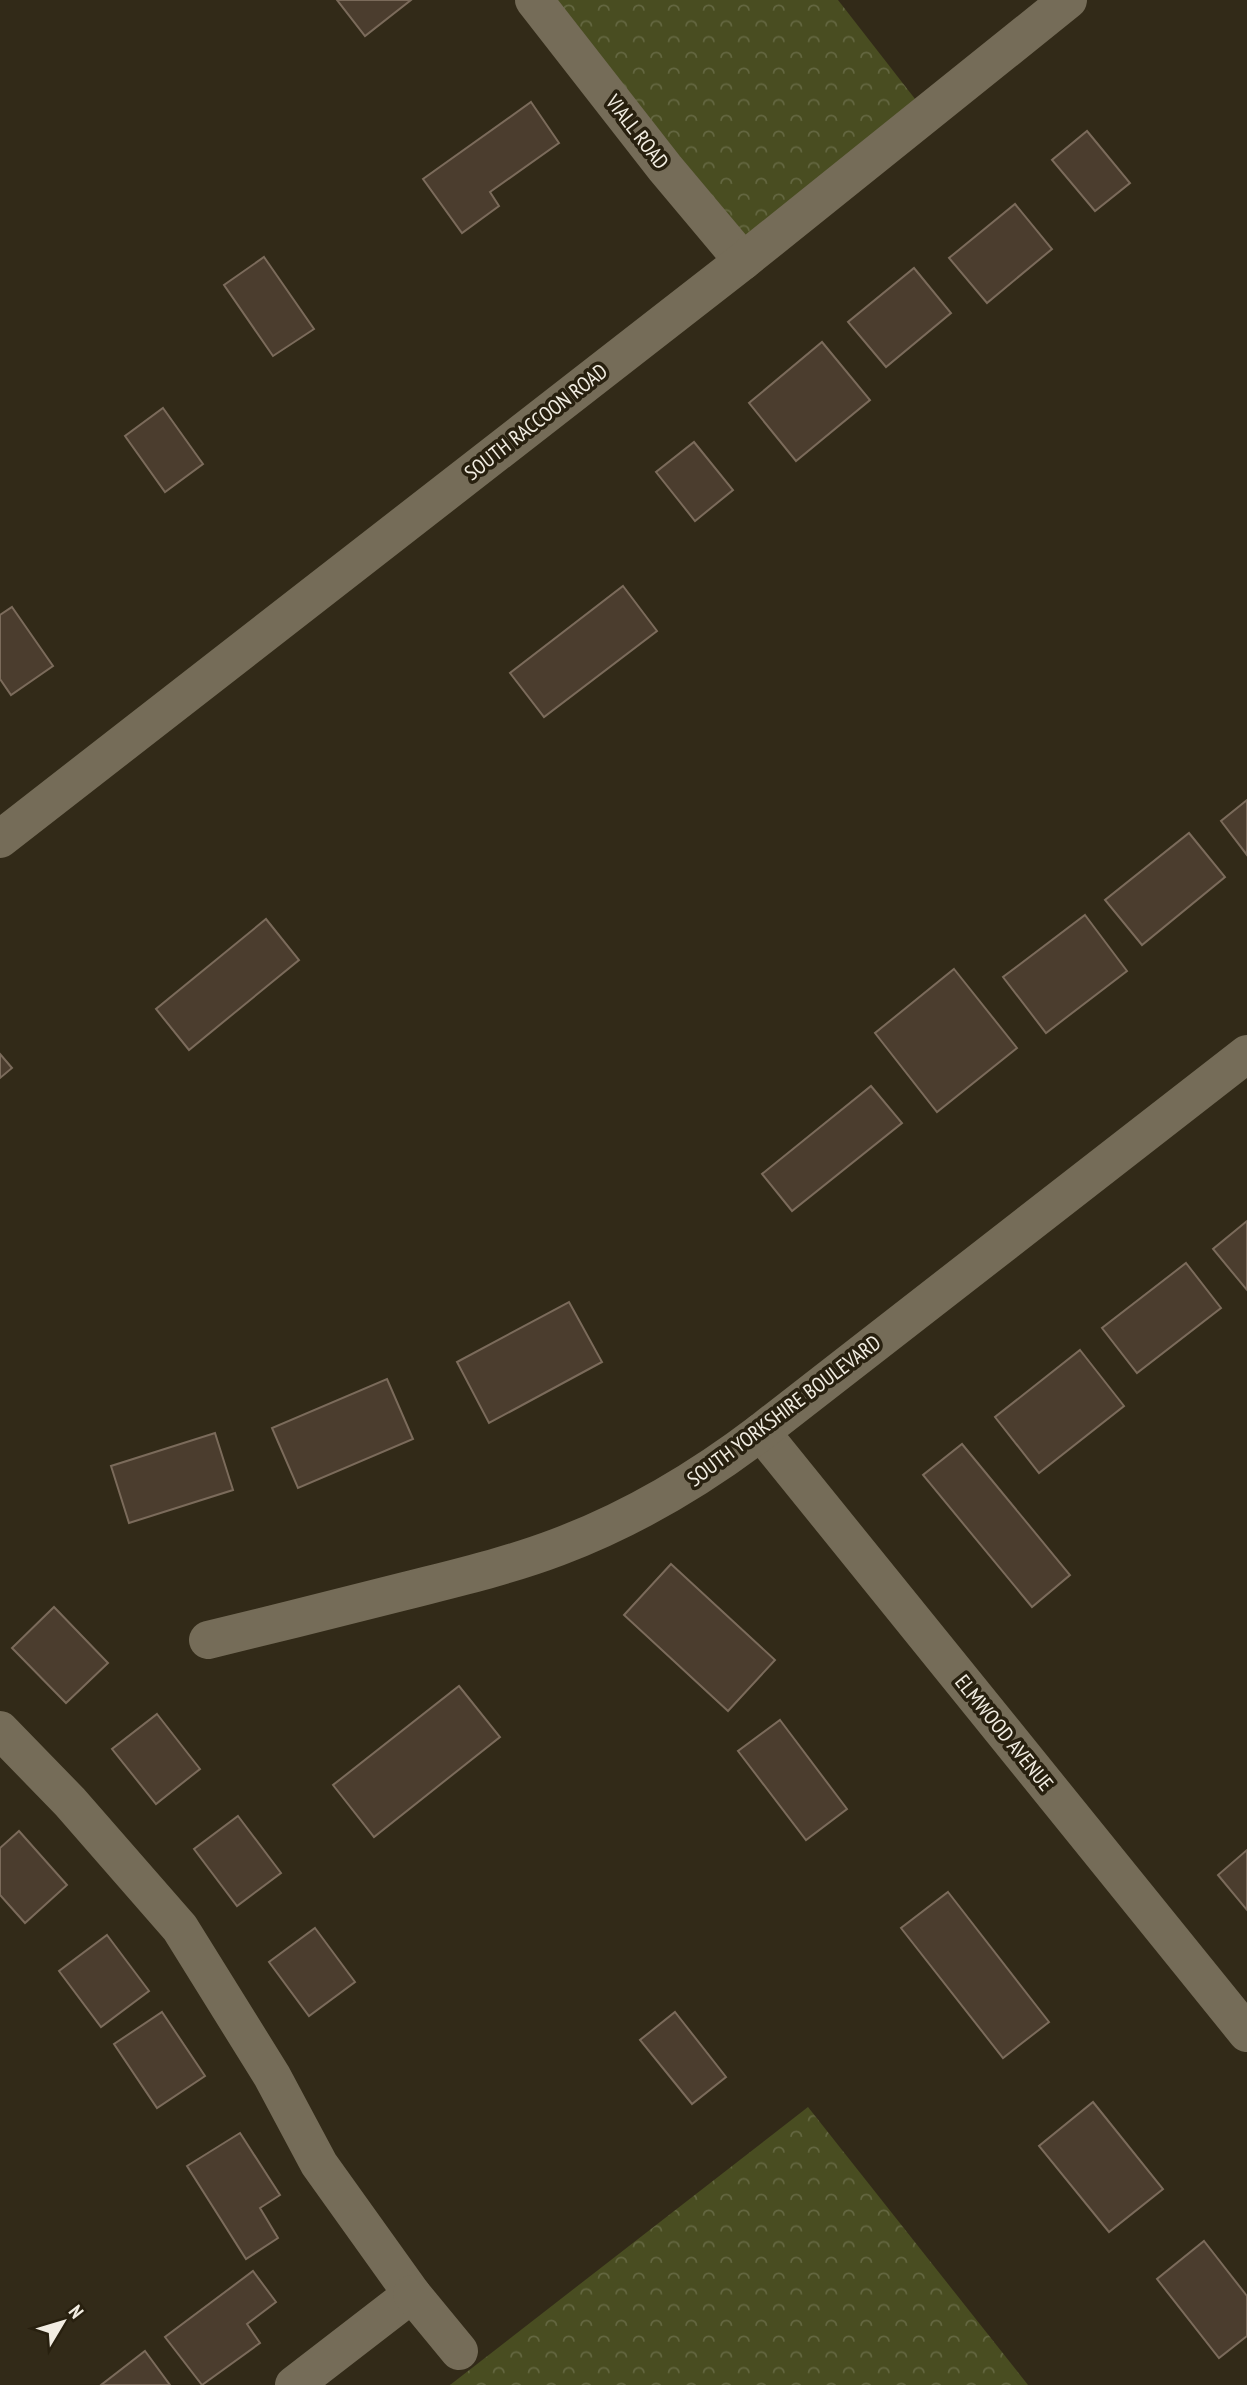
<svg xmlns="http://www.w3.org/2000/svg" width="1247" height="2385" viewBox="0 0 1247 2385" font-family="'PT Sans Narrow',sans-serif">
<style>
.forest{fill:url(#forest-crowns)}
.building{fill:#4b3d2e;stroke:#7b6b5b;stroke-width:2}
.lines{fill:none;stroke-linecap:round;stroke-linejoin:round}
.minor{stroke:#756c58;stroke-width:38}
.labels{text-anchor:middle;stroke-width:7;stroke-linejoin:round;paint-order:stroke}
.street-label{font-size:21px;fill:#f2ede2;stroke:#28200f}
</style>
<defs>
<pattern id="forest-crowns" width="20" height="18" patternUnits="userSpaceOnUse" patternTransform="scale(1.75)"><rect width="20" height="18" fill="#494d21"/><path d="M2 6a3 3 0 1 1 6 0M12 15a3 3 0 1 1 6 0" fill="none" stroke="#646741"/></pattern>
</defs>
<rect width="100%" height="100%" fill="#322a18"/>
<g class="forest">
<polygon points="534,0 838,0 926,113 743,261"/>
<polygon points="808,2107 1028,2385 450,2385"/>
</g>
<g class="building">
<polygon points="337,0 411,0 365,36"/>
<polygon points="531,102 559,143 490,192 499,206 462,233 423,179"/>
<polygon points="1087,131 1130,183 1095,211 1052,160"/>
<polygon points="1015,204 1052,249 987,303 949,258"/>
<polygon points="264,257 314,329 273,356 224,285"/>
<polygon points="914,268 951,313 886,367 848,322"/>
<polygon points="822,342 870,400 796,461 749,403"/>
<polygon points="163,408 203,464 165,492 125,436"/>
<polygon points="694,442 733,490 695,521 656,472"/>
<polygon points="623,586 657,631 544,717 510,673"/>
<polygon points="12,607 53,666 11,695 0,679 0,615"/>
<polygon points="1247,800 1247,855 1221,821"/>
<polygon points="1189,833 1225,877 1142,945 1105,900"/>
<polygon points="1085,915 1127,971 1046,1033 1003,977"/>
<polygon points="266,919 299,960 189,1050 156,1009"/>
<polygon points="954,969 1017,1048 937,1112 875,1033"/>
<polygon points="0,1054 12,1068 0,1078"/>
<polygon points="871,1086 902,1123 792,1211 762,1174"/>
<polygon points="1247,1221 1247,1290 1213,1249"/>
<polygon points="1186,1263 1221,1308 1137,1373 1102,1328"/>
<polygon points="569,1302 602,1362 489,1423 457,1362"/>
<polygon points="1080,1350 1124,1406 1039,1473 995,1417"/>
<polygon points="387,1379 413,1439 298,1488 272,1428"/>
<polygon points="215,1433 233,1490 129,1523 111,1466"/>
<polygon points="962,1444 1070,1575 1032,1607 923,1475"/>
<polygon points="671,1564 775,1660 728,1711 624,1615"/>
<polygon points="54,1607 108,1663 66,1703 12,1648"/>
<polygon points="459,1686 500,1737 374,1837 333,1785"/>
<polygon points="157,1714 200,1769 156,1804 112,1749"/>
<polygon points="780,1720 847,1809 806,1840 738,1751"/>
<polygon points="238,1816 281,1873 237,1906 194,1849"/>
<polygon points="19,1831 67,1885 25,1923 0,1895 0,1848"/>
<polygon points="1247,1850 1247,1910 1218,1875"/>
<polygon points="948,1892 1049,2022 1003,2058 901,1928"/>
<polygon points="315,1928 355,1982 309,2016 269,1962"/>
<polygon points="107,1935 149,1991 101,2027 59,1971"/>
<polygon points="162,2012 205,2076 157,2108 114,2044"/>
<polygon points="675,2012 726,2077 692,2104 640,2040"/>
<polygon points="1093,2102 1163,2189 1109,2232 1039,2146"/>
<polygon points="240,2133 280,2195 260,2208 278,2238 246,2259 187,2166"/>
<polygon points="1204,2241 1247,2296 1247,2336 1219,2358 1157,2279"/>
<polygon points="253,2271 276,2302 247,2324 260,2343 202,2385 165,2337"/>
<polygon points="145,2351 170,2385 101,2385"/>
</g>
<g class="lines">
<g class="minor">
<polyline points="534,0 665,168 743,261"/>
<polyline points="0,839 743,261 1068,0"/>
<polyline points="761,1432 1247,2033"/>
<path d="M208,1640C274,1624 339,1608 405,1591C456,1578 508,1566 558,1547C632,1519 698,1480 761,1432L1247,1054"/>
<polyline points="0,1730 70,1802 180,1928 272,2076 319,2164 412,2294 294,2385"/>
<polyline points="412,2294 459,2351"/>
</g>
</g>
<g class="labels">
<g class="street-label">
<text transform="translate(637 132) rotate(52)" y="7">VIALL ROAD</text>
<text transform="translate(536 422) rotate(-38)" y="7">SOUTH RACCOON ROAD</text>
<text transform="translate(784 1411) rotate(-37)" y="7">SOUTH YORKSHIRE BOULEVARD</text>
<text transform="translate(1004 1733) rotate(51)" y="7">ELMWOOD AVENUE</text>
</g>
</g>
<g transform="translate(63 2322) rotate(52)" stroke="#28200f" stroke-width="5" paint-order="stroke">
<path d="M0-5L12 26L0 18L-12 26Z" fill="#f2ede2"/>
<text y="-10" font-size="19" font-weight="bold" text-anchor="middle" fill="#f2ede2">N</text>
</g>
</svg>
